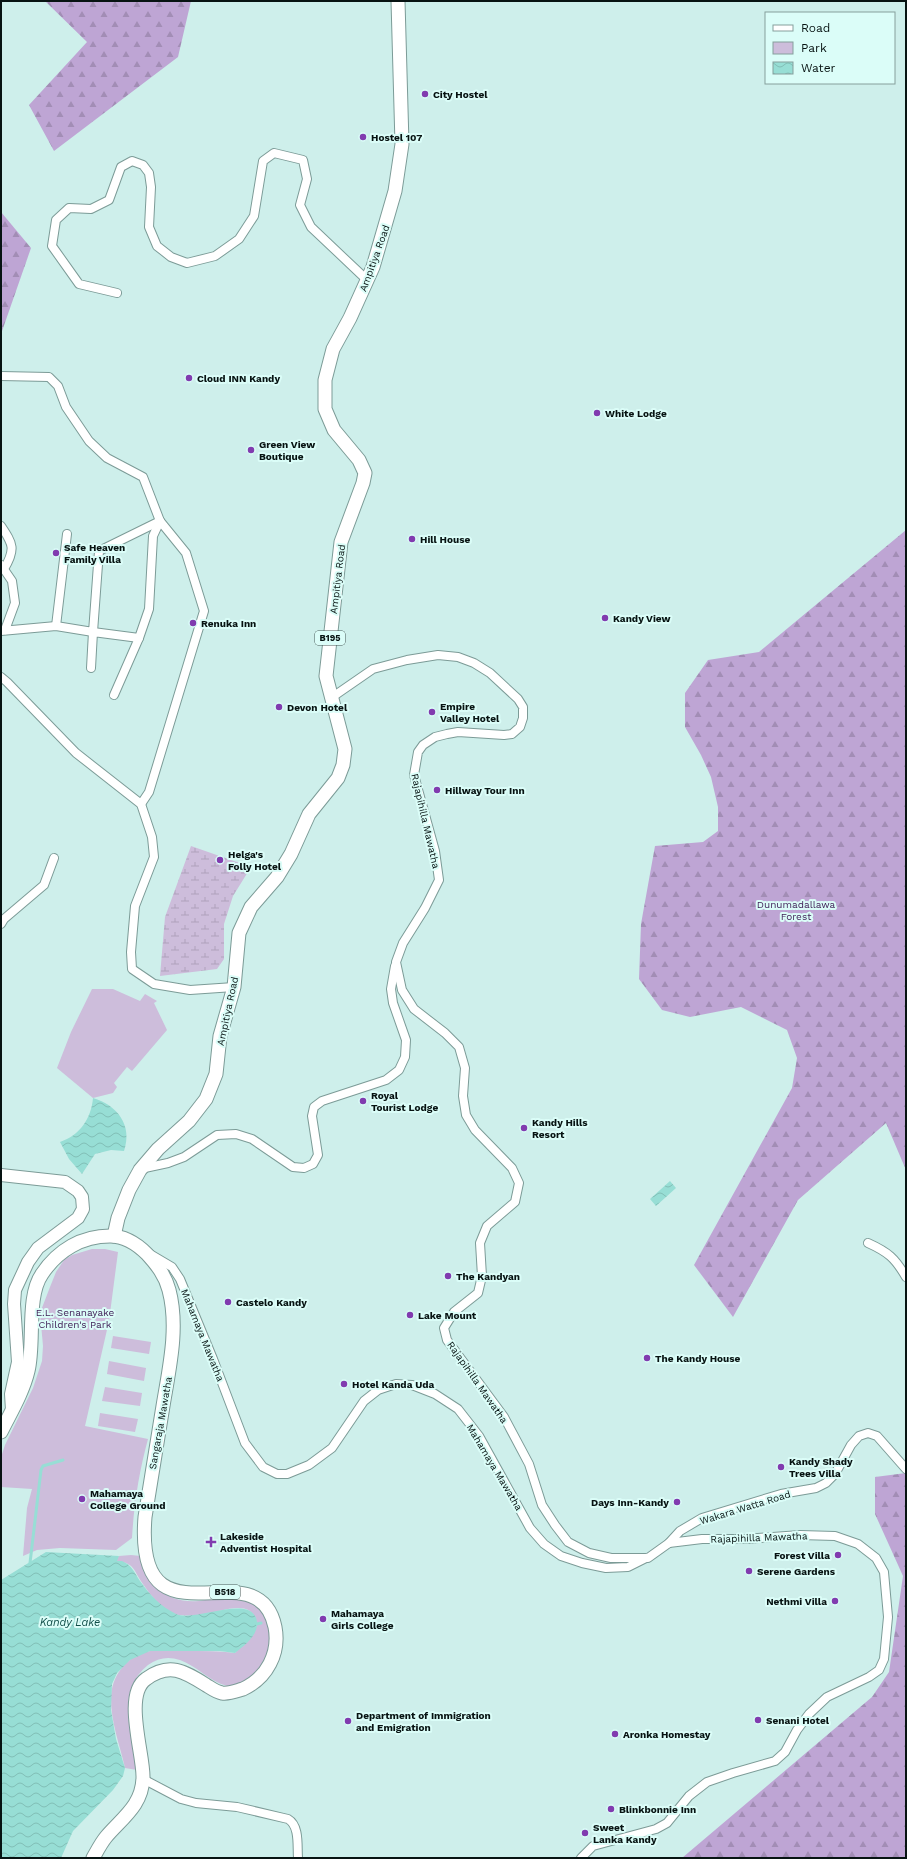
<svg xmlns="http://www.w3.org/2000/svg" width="907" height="1859" viewBox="0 0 907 1859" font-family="'Work Sans',sans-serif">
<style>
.green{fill:#cdbddb}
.forest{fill:url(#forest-firs)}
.wetland{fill:url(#wetland-marsh)}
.water{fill:url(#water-waves)}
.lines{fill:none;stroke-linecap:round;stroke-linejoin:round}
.stream{stroke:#97ded5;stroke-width:3}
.street-casing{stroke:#7c9b97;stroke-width:10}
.secondary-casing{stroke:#7c9b97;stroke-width:14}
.primary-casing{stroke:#7c9b97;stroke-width:15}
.street{stroke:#fff;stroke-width:8}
.secondary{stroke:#fff;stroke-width:12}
.primary{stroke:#fff;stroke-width:13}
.poi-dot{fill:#813baf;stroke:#dbfdf8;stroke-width:1.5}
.labels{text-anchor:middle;stroke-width:4;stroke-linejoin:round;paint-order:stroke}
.shield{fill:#dbfdf8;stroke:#475957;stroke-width:1}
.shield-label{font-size:9px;font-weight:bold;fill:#071312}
.poi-label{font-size:10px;font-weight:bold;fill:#071312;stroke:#dbfdf8;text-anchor:start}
.street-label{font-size:10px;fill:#071312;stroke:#dbfdf8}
.park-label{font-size:10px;fill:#3d1b54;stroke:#dbfdf8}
.water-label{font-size:11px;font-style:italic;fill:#104e49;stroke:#dbfdf8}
</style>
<defs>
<pattern id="forest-firs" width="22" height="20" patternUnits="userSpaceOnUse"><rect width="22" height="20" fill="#bea5d4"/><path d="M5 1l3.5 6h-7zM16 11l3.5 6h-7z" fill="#a28db5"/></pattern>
<pattern id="wetland-marsh" width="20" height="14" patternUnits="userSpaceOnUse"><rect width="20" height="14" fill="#cdbddb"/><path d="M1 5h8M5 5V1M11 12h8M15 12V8" fill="none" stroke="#afa2bb"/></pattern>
<pattern id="water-waves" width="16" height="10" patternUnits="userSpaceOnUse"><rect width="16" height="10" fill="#97ded5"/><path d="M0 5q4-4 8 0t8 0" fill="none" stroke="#81beb6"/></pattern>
</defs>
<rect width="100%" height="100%" fill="#ceefeb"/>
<g class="green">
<polygon points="92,989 113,989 140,1001 145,994 157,1001 154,1003 167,1030 132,1071 127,1067 114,1083 117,1087 113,1093 93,1098 57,1068 71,1032"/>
<path d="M92,1249H105L118,1252L109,1321L85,1426L148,1439C139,1472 134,1504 132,1538L116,1550L60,1548L37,1550L23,1556L27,1508L32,1489L1,1487V1457L5,1445L33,1388L42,1361L43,1346L40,1313L50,1287L56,1272L64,1260L72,1255Z"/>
<polygon points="113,1336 151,1342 149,1354 111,1348"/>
<polygon points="109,1361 146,1368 144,1381 107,1374"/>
<polygon points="105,1387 142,1393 140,1406 102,1401"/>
<polygon points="100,1413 138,1419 135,1432 98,1426"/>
<path d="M131,1555L141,1556C147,1586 169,1604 199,1601C211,1599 224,1595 236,1597C244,1599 252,1603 259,1605C262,1611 267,1618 269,1624C271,1639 269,1656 261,1668C258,1672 253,1676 249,1679C244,1683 235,1688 227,1686C209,1681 197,1666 180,1660C168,1656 158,1658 148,1665C114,1692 133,1735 137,1770L125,1768C120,1745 111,1723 111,1699C111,1677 126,1655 150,1651C161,1649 175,1651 186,1651C203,1651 219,1651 235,1653L257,1626C255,1596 220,1612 204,1615C196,1616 187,1616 179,1615C162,1612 148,1592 139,1578C136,1573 134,1567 128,1564C125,1562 120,1562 116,1561L119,1556Z"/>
</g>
<g class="forest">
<polygon points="45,1 191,1 178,57 54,151 29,105 87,42"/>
<polygon points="1,212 31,248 1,334"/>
<polygon points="906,530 906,1170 886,1123 798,1200 733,1317 694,1265 792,1088 797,1058 787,1030 741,1007 690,1017 662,1010 639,979 641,924 655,846 703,842 718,831 718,807 711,777 701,755 685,727 685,693 708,660 759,652"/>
<polygon points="906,1473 906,1858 682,1858 872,1697 889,1672 903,1576 875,1514 875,1477"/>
</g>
<polygon class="wetland" points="191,846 251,867 233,896 224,924 224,959 217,969 160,976 165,917"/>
<g class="water">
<path d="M93,1098C117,1105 133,1125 124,1151L111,1150L95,1154L82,1174L69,1159L60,1142C80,1135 91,1119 93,1098Z"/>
<polygon points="670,1181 676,1188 656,1206 650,1199"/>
<path d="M46,1552L119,1556L117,1561H122C132,1565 134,1572 140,1581C150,1595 160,1606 176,1614C195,1623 253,1592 257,1622C258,1636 244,1646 235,1653L220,1651H150L130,1660L117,1673L112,1684L111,1710L116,1739L125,1768L123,1776L113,1790L73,1831L61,1858H1V1580Z"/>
</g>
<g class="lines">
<g class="stream">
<polyline points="30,1563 41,1470 43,1466 63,1460"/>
<polyline points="257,1624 261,1623"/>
</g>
<g class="street-casing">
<g id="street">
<polyline points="117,293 79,284 52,246 56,220 69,208 91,209 109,200 121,167 132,161 143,165 149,173 151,187 149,227 157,246 171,257 187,263 215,256 239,239 254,216 263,161 274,153 303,160 307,179 300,205 311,227 367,280"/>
<polyline points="1,376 49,377 58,386 66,407 89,441 107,458 143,477 160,521 186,553 204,611 149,792 141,804"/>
<path d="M1,526C13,544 16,549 4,569"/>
<polyline points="1,565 12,581 15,603 5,630"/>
<polyline points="56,626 67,534"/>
<polyline points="1,631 56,626 93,632 99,551 160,521"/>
<polyline points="91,668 93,632 139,638"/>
<polyline points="1,677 7,682 76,753 141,804 152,837 154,857 135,906 131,952 132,969 154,984 190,990 234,987"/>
<polyline points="114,695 139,638 149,609 153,536 160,521"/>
<polyline points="331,698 373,669 407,660 438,655 458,657 474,663 490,673 518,699 523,707 523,718 520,727 512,734 504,735 458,732 447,734 435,737 423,745 418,752 414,775 435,851 439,880 425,908 403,943 396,962 402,990 414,1009 445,1033 459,1047 465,1068 463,1096 466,1115 475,1130 512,1168 519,1183 515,1202 487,1226 480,1243 482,1276 478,1293 454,1312 444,1328 447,1340 504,1417 529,1464 542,1505 555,1525 568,1542 589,1553 611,1558 648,1558 669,1543 702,1539 745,1539 800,1535 835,1536 858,1544 876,1558 884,1572 888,1617 884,1659 879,1670 869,1677 827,1697 809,1714 797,1730 785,1752 775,1761 733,1773 707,1782 689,1796 667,1823 656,1829 593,1846 581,1858"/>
<polyline points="1,924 4,919 44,885 54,858"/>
<polyline points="140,1169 168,1163 184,1157 217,1135 236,1134 252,1139 293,1167 304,1168 313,1164 318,1155 312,1116 314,1107 322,1101 386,1080 399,1070 405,1057 406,1040 393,1003 391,989 395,966"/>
<path d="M868,1243C888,1252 895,1258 906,1277"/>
<polyline points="150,1254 172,1267 180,1279 213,1359 245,1443 263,1467 277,1474 287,1474 309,1465 332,1448 364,1401 378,1390 396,1384 412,1385 435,1394 458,1409 479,1436 530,1528 544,1544 561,1556 582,1563 606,1568 628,1567 646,1558"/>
<polyline points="669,1543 680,1531 702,1518 781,1494 816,1488 826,1483 835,1474 851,1445 859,1436 868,1433 877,1436 906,1469"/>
<path d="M143,1779L181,1799L196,1803L237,1807L288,1819C300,1826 297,1846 298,1858"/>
</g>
</g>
<g class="secondary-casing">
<polyline id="secondary" points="1,1175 65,1182 78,1191 82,1197 83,1209 78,1218 38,1248 28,1262 15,1290 14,1304 18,1362 11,1394 12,1410"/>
</g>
<g class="primary-casing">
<g id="primary">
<polyline points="114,1236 118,1218 129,1190 140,1170 158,1149 189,1121 206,1099 216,1074 220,1036 234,987 239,933 251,907 277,877 291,854 309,814 338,778 343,765 345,749 326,676 341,542 363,483 365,473 359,460 334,430 325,409 325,380 333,349 350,318 373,267 395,191 402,144 398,1"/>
<path d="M1,1432C11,1412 23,1392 28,1371C35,1343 26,1297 42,1274C58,1250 82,1236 110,1236C125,1236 137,1244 147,1254C157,1265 165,1275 169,1290C179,1328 169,1369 163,1406C157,1443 151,1480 145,1517C134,1656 258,1544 275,1627C280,1653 267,1678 243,1689C236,1691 230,1694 222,1693C216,1692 211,1688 206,1685C184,1671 169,1662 146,1679C123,1695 144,1755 143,1778C142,1806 122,1818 106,1837C101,1843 97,1851 93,1858"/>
</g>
</g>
<use href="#street" class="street"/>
<use href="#secondary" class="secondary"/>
<use href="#primary" class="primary"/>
</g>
<g class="poi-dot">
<circle cx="425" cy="94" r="4"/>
<circle cx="363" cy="137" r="4"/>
<circle cx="189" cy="378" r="4"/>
<circle cx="597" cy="413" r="4"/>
<circle cx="251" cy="450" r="4"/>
<circle cx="412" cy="539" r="4"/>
<circle cx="56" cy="553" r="4"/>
<circle cx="605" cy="618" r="4"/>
<circle cx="193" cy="623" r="4"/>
<circle cx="279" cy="707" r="4"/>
<circle cx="432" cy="712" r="4"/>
<circle cx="437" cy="790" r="4"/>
<circle cx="220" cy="860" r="4"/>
<circle cx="363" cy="1101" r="4"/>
<circle cx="524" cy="1128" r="4"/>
<circle cx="448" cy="1276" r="4"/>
<circle cx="228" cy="1302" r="4"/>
<circle cx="410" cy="1315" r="4"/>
<circle cx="647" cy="1358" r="4"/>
<circle cx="344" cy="1384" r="4"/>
<circle cx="781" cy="1467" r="4"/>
<circle cx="82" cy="1499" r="4"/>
<circle cx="677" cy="1502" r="4"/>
<path d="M209 1536h4v4h4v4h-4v4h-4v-4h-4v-4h4z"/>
<circle cx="838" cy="1555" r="4"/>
<circle cx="749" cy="1571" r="4"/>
<circle cx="835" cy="1601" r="4"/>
<circle cx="323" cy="1619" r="4"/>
<circle cx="758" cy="1720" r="4"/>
<circle cx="348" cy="1721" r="4"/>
<circle cx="615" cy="1734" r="4"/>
<circle cx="611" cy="1809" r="4"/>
<circle cx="585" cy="1833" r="4"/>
</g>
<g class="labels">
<g class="shield">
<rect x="315" y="631" width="30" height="14" rx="3"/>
<rect x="210" y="1585" width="30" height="14" rx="3"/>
</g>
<g class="shield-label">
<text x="330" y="641">B195</text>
<text x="225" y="1595">B518</text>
</g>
<g class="poi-label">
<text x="433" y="98">City Hostel</text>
<text x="371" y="141">Hostel 107</text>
<text x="197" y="382">Cloud INN Kandy</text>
<text x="605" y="417">White Lodge</text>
<text x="259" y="448">Green View<tspan x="259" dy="12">Boutique</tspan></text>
<text x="420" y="543">Hill House</text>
<text x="64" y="551">Safe Heaven<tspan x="64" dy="12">Family Villa</tspan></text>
<text x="613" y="622">Kandy View</text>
<text x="201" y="627">Renuka Inn</text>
<text x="440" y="710">Empire<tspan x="440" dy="12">Valley Hotel</tspan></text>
<text x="287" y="711">Devon Hotel</text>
<text x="445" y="794">Hillway Tour Inn</text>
<text x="228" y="858">Helga's<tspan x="228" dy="12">Folly Hotel</tspan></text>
<text x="371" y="1099">Royal<tspan x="371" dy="12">Tourist Lodge</tspan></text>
<text x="532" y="1126">Kandy Hills<tspan x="532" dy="12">Resort</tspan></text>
<text x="456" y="1280">The Kandyan</text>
<text x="236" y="1306">Castelo Kandy</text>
<text x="418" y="1319">Lake Mount</text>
<text x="655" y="1362">The Kandy House</text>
<text x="352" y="1388">Hotel Kanda Uda</text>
<text x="789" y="1465">Kandy Shady<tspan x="789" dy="12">Trees Villa</tspan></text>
<text x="90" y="1497">Mahamaya<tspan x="90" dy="12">College Ground</tspan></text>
<text x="669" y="1506" text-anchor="end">Days Inn-Kandy</text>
<text x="220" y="1540">Lakeside<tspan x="220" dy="12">Adventist Hospital</tspan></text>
<text x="830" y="1559" text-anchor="end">Forest Villa</text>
<text x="757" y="1575">Serene Gardens</text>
<text x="827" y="1605" text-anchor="end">Nethmi Villa</text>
<text x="331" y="1617">Mahamaya<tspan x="331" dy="12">Girls College</tspan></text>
<text x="356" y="1719">Department of Immigration<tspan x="356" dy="12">and Emigration</tspan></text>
<text x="766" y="1724">Senani Hotel</text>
<text x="623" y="1738">Aronka Homestay</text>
<text x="619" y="1813">Blinkbonnie Inn</text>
<text x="593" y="1831">Sweet<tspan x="593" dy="12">Lanka Kandy</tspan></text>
</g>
<g class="street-label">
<text transform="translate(374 258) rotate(-70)" y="4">Ampitiya Road</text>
<text transform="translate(337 579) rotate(-83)" y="4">Ampitiya Road</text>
<text transform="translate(426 821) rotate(77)" y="4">Rajapihilla Mawatha</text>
<text transform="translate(227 1011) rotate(-78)" y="4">Ampitiya Road</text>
<text transform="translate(203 1335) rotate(68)" y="4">Mahamaya Mawatha</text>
<text transform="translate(478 1382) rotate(55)" y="4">Rajapihilla Mawatha</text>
<text transform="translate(160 1423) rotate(-80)" y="4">Sangaraja Mawatha</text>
<text transform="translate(495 1467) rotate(59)" y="4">Mahamaya Mawatha</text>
<text transform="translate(745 1507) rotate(-17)" y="4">Wakara Watta Road</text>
<text transform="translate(759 1537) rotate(-2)" y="4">Rajapihilla Mawatha</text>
</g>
<g class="park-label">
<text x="796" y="908">Dunumadallawa<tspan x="796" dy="12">Forest</tspan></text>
<text x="75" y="1316">E.L. Senanayake<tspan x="75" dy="12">Children's Park</tspan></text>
</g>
<g class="water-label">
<text x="70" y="1626">Kandy Lake</text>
</g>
</g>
<rect width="907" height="1859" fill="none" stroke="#071312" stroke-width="4"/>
<rect x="765" y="12" width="130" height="72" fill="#dbfdf8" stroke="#869f9c"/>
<rect x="773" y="25" width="20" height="6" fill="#ffffff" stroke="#869f9c"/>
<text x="801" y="32" font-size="12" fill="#071312">Road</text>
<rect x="773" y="42" width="20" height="12" fill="#cdbddb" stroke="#869f9c"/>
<text x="801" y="52" font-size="12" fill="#071312">Park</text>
<rect x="773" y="62" width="20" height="12" fill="url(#water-waves)" stroke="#869f9c"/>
<text x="801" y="72" font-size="12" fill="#071312">Water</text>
</svg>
